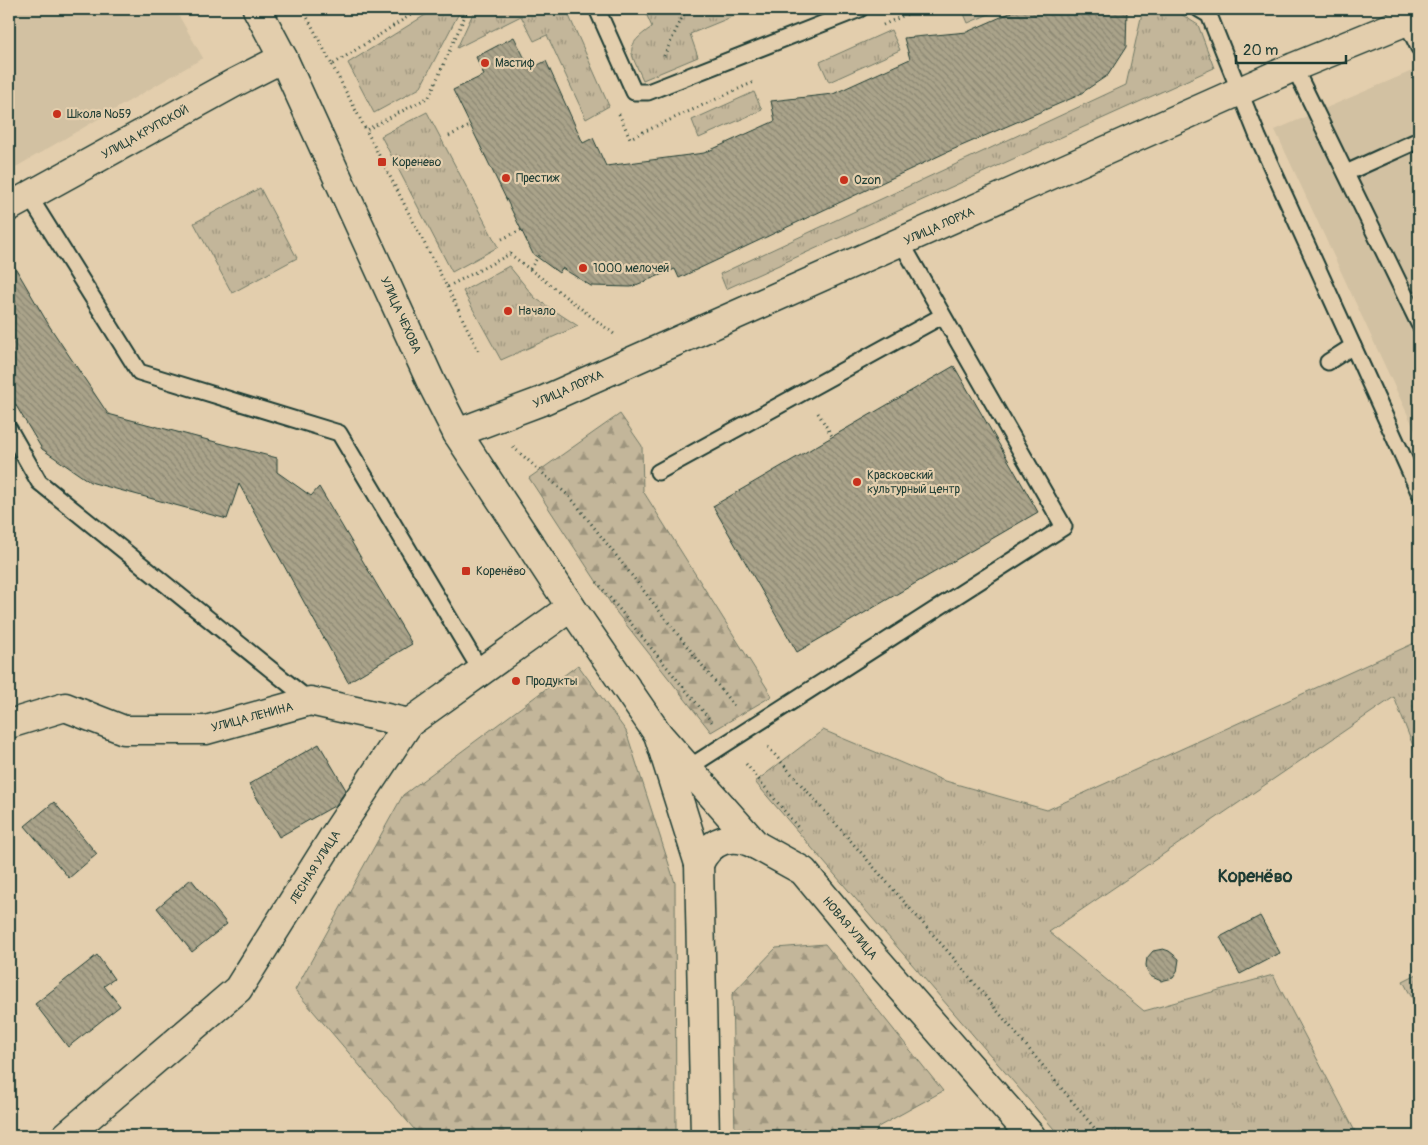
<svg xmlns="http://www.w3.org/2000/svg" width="1428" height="1145" viewBox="0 0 1428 1145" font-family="Pangolin,sans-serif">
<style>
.built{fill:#d2c1a2}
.grass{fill:url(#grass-tufts);stroke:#717a67}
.forest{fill:url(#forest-firs);stroke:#717a67}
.building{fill:url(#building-back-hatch);stroke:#1f3d34}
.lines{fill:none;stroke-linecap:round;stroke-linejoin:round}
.lane-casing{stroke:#1f3d34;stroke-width:19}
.street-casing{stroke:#1f3d34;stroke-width:31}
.secondary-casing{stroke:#1f3d34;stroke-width:31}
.path{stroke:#1f3d34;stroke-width:3;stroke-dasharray:1 4;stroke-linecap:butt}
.lane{stroke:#e3cead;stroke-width:15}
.street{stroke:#e3cead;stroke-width:28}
.secondary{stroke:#e3cead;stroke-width:28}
.poi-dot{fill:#c8321e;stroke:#e3cead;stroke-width:2}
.labels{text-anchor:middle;stroke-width:4.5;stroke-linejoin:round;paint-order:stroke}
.poi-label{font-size:12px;fill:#1f3d34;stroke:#e3cead;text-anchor:start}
.street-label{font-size:12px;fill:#1f3d34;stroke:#e3cead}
.district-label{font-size:18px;font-weight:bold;fill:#1f3d34;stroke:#e3cead}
</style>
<defs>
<pattern id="grass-tufts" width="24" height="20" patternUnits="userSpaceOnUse" patternTransform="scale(1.25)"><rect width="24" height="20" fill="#c3b69a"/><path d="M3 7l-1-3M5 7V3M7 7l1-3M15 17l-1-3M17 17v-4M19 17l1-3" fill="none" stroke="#9e957e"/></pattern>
<pattern id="forest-firs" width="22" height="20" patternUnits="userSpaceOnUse" patternTransform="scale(1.25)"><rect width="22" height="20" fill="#c3b69a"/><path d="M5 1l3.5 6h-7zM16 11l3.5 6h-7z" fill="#9e957e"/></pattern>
<pattern id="building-back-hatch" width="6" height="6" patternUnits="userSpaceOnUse" patternTransform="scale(1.25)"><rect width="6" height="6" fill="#aaa38a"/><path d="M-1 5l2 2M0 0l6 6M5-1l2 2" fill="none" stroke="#8a8672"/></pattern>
</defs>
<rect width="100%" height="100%" fill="#e3cead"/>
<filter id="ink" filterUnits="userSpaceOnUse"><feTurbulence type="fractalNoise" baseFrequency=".02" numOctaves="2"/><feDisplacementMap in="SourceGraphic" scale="10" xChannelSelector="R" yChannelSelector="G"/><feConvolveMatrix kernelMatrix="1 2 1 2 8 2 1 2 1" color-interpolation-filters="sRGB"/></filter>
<g filter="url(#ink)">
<g class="built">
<polygon points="9,9 175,9 203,58 9,171"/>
<polygon points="1419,68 1419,439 1275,130"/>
</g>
<g class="grass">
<polygon points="435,9 461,9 420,88 374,113 348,63"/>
<polygon points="475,9 566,9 609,106 586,119 547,35 534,41 521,16 457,48"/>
<path d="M644,9H751L690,34L698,57L643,80C630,51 623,47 652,27Z"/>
<polygon points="962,9 1001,9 968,23"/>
<polygon points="1141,9 1173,9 1198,25 1214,68 726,289 720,274 1126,85 1142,13"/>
<polygon points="891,30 900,50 829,82 820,62"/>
<polygon points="754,92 762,110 699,138 692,120"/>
<polygon points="427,112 498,247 452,272 381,136"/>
<polygon points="260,188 297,258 232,293 194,223"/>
<polygon points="509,266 535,298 578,326 501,360 463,291"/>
<polygon points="1419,641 1419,761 1394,697 1049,932 1144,1011 1273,975 1357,1135 1354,1136 1060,1136 755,782 823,730 942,780 1047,810"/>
<polygon points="1419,973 1419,1011 1403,981"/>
</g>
<g class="forest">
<polygon points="620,414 642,446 643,491 772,696 711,732 617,613 529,478"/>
<polygon points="578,665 626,731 675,883 676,1136 420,1136 295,990 403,795"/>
<polygon points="825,944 943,1091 878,1127 874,1136 735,1136 732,994 776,948"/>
</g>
<g class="building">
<polygon points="1019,9 1127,9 1126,47 1108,75 1077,96 945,153 679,278 675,269 631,287 591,286 562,268 559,273 533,254 453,90 484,75 476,57 514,37 530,69 546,61 583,143 593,138 606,166 704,153 775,121 771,101 833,94 910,59 904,38 967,32"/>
<polygon points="9,257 50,327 108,414 277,458 277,472 311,496 319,487 412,644 348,682 239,484 227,519 90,482 42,449 9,394"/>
<polygon points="954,366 1038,512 797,652 713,506"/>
<polygon points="319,744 346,790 336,805 279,837 249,784"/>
<polygon points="54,802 97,854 69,878 25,826"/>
<polygon points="191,879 227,924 192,952 157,908"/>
<polygon points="1260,916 1280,953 1240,974 1220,937"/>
<polygon points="1163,949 1169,951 1179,959 1177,972 1173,978 1161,981 1150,976 1147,971 1146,965 1147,958 1153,951"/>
<polygon points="97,955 114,979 104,986 120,1006 68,1047 35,1004"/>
</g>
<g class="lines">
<g class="lane-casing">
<g id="lane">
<polyline points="597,9 634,92 648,92 860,9"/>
<polyline points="1199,9 1209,15 1258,137 1353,346 1328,362"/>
<polyline points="1406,22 1419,48"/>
<polyline points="1294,67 1419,324"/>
<polyline points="1346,173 1419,140"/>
<polyline points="29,196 139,372 339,433 481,671"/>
<polyline points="1353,346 1419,492"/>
<polyline points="9,429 39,482 310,701"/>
<polyline points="658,472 942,316"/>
<polyline points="688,768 1064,527 901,242"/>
</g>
</g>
<g class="street-casing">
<g id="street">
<polyline points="9,207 234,83 283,58"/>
<polyline points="457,433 542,401 1294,67 1419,16"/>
<polyline points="9,724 65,707 124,730 206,730 310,701 409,723"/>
<polyline points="658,734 756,845 803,871 876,959 1031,1136"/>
<path d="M699,864C710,840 732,832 756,845"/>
<polyline points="66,1136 238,989 334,836 409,723 571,607"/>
</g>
</g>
<g class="secondary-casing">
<polyline id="secondary" points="257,9 283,58 431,382 457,433 571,607 658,734 699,864 705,1136"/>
</g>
<g class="path">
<polyline points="303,9 332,65 420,9"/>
<polyline points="468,9 429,97 366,130 447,287 510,254 614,334"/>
<polyline points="883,25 918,9"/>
<polyline points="664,56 686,9"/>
<polyline points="332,65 366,130"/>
<polyline points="619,114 630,138 754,82"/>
<polyline points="449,136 470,126"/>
<polyline points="502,239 521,230"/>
<polyline points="530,269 541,252"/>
<polyline points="447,287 479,352"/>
<polyline points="818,413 832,436"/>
<polyline points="513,447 571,498 734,706"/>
<polyline points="597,582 712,722"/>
<polyline points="768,747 951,955 1101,1136"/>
<polyline points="746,764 800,830"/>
</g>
<use href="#lane" class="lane"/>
<use href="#street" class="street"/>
<use href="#secondary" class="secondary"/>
</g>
</g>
<g class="poi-dot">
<circle cx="485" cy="63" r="5"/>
<circle cx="57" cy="114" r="5"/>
<rect x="377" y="157" width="10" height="10" rx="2.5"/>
<circle cx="506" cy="178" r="5"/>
<circle cx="844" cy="180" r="5"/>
<circle cx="583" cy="268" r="5"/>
<circle cx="508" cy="311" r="5"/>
<circle cx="857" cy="482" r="5"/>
<rect x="461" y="566" width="10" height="10" rx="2.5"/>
<circle cx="516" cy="681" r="5"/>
</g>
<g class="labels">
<g class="poi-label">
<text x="495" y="67">Мастиф</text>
<text x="67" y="118">Школа №59</text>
<text x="392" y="166">Коренево</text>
<text x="516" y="182">Престиж</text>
<text x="854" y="184">Ozon</text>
<text x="593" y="272">1000 мелочей</text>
<text x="518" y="315">Начало</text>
<text x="867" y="479">Красковский<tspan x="867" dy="14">культурный центр</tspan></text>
<text x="476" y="575">Коренёво</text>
<text x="526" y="685">Продукты</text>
</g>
<g class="street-label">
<text transform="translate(145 132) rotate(-29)" y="4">УЛИЦА КРУПСКОЙ</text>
<text transform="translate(939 226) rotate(-24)" y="4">УЛИЦА ЛОРХА</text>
<text transform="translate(401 315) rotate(66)" y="4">УЛИЦА ЧЕХОВА</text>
<text transform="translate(568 389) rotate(-24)" y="4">УЛИЦА ЛОРХА</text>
<text transform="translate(252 717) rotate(-15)" y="4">УЛИЦА ЛЕНИНА</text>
<text transform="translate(315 867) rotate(-58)" y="4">ЛЕСНАЯ УЛИЦА</text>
<text transform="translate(850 928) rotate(50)" y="4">НОВАЯ УЛИЦА</text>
</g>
<g class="district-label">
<text x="1255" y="882">Коренёво</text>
</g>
</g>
<rect width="1428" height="1145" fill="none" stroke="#e3cead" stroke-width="30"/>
<rect x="15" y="15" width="1398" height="1115" fill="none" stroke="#1f3d34" stroke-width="2" filter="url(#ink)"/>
<path d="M1236 55v8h110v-8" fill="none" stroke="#1f3d34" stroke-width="2.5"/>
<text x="1243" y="55" font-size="15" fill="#1f3d34" stroke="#e3cead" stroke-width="4" paint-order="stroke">20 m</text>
</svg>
